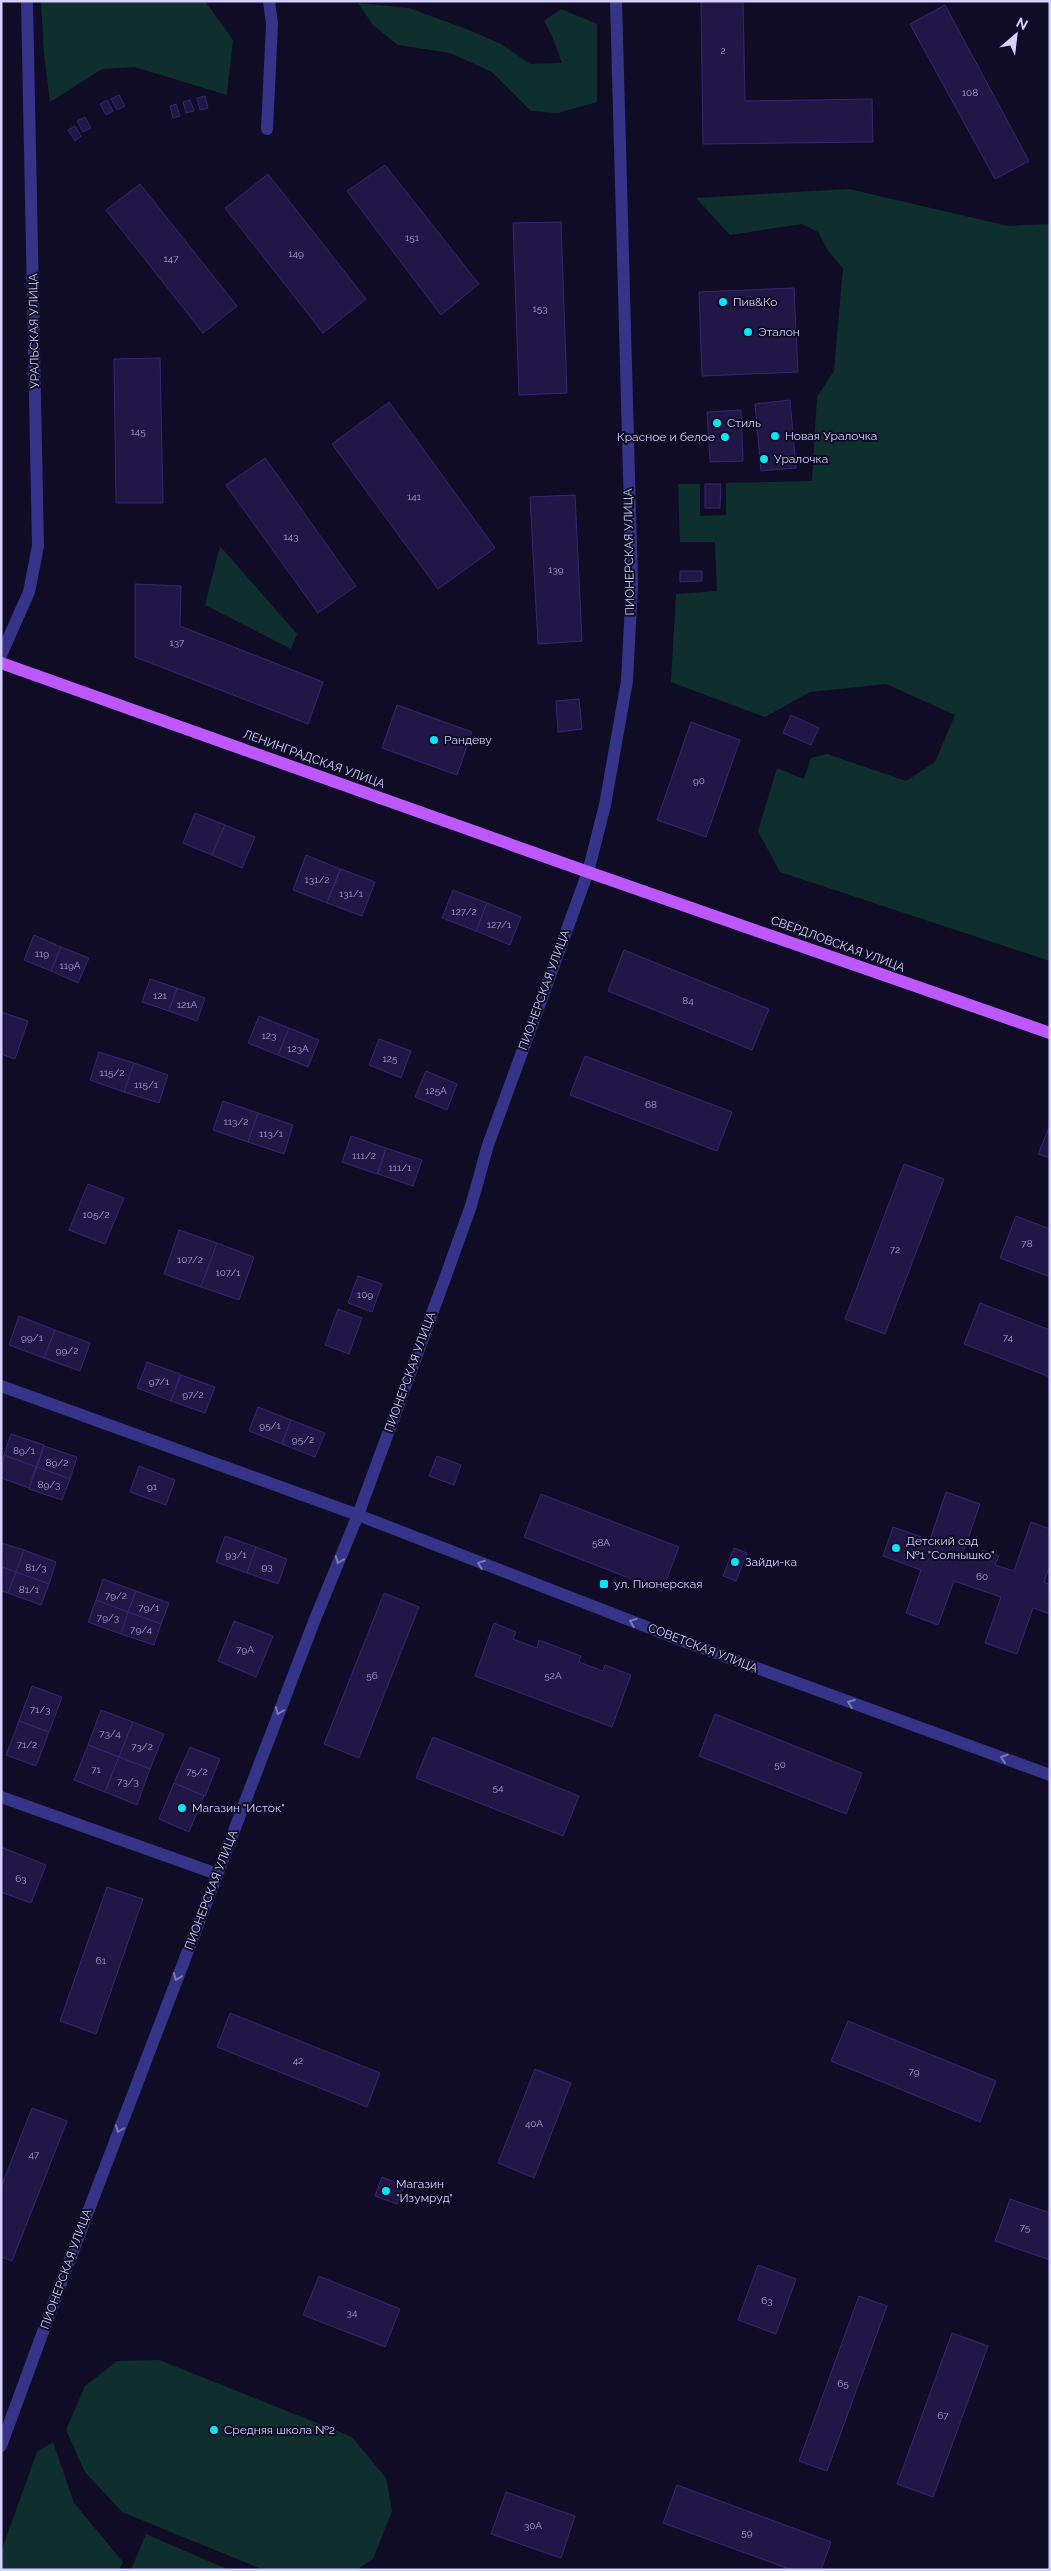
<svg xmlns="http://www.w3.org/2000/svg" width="1051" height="2571" viewBox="0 0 1051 2571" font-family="Raleway,sans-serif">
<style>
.green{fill:#0f2f2e}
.building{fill:#201747;stroke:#352775}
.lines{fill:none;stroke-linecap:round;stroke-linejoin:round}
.minor{stroke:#353488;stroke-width:12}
.major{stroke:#bd57ff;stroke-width:12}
.oneway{stroke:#7d7abe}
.poi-dot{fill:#00e7fb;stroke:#100c25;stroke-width:2}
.labels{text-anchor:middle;stroke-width:4;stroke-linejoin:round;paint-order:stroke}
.number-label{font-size:10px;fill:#a8a2d1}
.poi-label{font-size:12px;fill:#d5d0ff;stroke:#100c25;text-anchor:start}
.street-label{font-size:12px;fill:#d5d0ff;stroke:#100c25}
</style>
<rect width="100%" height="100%" fill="#100c25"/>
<g class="green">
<polygon points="41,1 205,1 233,40 227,95 135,67 102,69 50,102 44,53"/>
<polygon points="358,3 409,8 469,30 501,44 530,64 562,63 552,36 544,21 561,9 597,24 597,102 558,113 531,111 492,72 450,53 398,45 373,25"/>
<polygon points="849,189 1008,226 1050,224 1050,961 780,872 758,831 777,768 804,779 811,758 827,754 906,781 935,762 955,715 886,684 810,692 765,717 671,682 676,594 717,591 715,542 680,542 678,484 700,484 700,516 726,515 726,483 812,481 817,397 834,371 843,268 829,252 818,232 802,224 730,235 696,198"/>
<polygon points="220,546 297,634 291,649 205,605"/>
<polygon points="159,2360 352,2437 386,2478 392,2511 373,2559 356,2570 264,2570 122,2512 85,2472 66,2430 85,2386 117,2361"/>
<polygon points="53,2442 74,2503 123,2562 119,2570 1,2570 1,2552 37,2452"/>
<polygon points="146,2534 229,2570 131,2570"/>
</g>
<g class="building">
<polygon points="701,1 743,1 745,101 872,99 873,142 703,144"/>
<polygon points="945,5 1029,161 995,179 910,24"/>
<polygon points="119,95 125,106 117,110 111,99"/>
<polygon points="205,96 208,108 200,110 197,98"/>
<polygon points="107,100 113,111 106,115 100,104"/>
<polygon points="190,100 194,111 186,113 183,102"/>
<polygon points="176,104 180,116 173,118 170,106"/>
<polygon points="85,117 91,128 83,132 77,121"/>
<polygon points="75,126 81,136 75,141 68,130"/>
<polygon points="385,165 479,284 441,315 347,191"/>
<polygon points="268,174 366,299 323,333 225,208"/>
<polygon points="140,184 237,306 203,333 106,210"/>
<polygon points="561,222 567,393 519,395 513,223"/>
<polygon points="794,288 798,372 702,376 699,292"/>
<polygon points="160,358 163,503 116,503 114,359"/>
<polygon points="790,400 796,468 761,471 755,404"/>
<polygon points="389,402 495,548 438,589 332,444"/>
<polygon points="741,410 743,461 710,462 707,412"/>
<polygon points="265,458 356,586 318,613 226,485"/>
<polygon points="705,484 721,484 720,508 705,508"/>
<polygon points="575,495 582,641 538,644 530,497"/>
<polygon points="680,571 702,571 702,581 680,582"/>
<polygon points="135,584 181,586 180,626 323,682 308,724 135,657"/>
<polygon points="579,699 582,729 558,732 556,701"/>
<polygon points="397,705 472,732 457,775 382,748"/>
<polygon points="791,715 819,728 811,745 783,733"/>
<polygon points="691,722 740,740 706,837 657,820"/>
<polygon points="195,813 225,825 212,855 183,843"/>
<polygon points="225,825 255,837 242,868 212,855"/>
<polygon points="306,855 340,869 327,903 293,890"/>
<polygon points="341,869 375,882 362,916 327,903"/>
<polygon points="453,890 487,903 476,931 442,918"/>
<polygon points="487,903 521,917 510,945 476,931"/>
<polygon points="34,935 61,947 51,971 24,960"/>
<polygon points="61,947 89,958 78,983 51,971"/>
<polygon points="624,950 769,1009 752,1050 608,991"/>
<polygon points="150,979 177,988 169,1011 142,1002"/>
<polygon points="177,988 205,998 197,1021 169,1011"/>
<polygon points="1,1012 28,1021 15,1059 1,1054"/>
<polygon points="259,1016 289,1028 278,1055 248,1043"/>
<polygon points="289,1028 319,1040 308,1067 278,1055"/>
<polygon points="379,1039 411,1051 401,1078 369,1065"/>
<polygon points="99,1052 134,1063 124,1092 90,1080"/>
<polygon points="585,1056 732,1112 717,1151 570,1095"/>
<polygon points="134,1063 168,1075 159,1103 124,1092"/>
<polygon points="426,1071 457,1084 447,1110 415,1097"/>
<polygon points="223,1101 258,1113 248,1142 213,1130"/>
<polygon points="258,1113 293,1125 284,1154 248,1142"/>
<polygon points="1050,1125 1050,1158 1038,1154"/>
<polygon points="351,1136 386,1148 377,1174 342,1162"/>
<polygon points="386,1148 422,1160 413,1186 378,1174"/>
<polygon points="904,1164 944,1179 885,1334 845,1319"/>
<polygon points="88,1184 124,1198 105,1244 69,1230"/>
<polygon points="1016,1216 1050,1229 1050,1277 1000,1258"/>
<polygon points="179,1230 217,1243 201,1287 164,1274"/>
<polygon points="217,1243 254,1257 239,1300 201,1287"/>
<polygon points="358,1276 382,1284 372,1312 348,1303"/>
<polygon points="980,1303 1050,1330 1050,1377 964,1344"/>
<polygon points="338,1309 362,1318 349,1354 325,1345"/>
<polygon points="19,1316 55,1330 44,1358 9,1345"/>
<polygon points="55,1330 90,1343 80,1371 44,1358"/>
<polygon points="147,1362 180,1374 171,1401 137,1388"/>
<polygon points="181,1375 215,1387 205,1413 171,1401"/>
<polygon points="258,1407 291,1420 282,1444 249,1431"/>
<polygon points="291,1420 325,1433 315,1457 282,1444"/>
<polygon points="11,1434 44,1445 36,1467 4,1455"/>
<polygon points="44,1446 77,1457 70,1479 37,1467"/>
<polygon points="4,1455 36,1467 29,1488 1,1478"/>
<polygon points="437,1456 461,1465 454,1485 429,1476"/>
<polygon points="139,1466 175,1480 166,1505 130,1492"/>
<polygon points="37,1467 70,1479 62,1500 29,1489"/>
<polygon points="946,1492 980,1504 963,1553 979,1559 982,1550 999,1556 995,1565 1014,1571 1031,1522 1050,1529 1050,1565 1044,1582 1050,1585 1050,1614 1033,1608 1017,1654 985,1643 1001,1597 954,1581 938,1625 906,1613 921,1570 883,1556 893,1527 930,1540"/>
<polygon points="541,1494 679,1547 662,1591 524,1537"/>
<polygon points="225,1536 256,1547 247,1573 216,1562"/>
<polygon points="1,1543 24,1550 16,1572 1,1567"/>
<polygon points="256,1547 287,1559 278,1584 247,1573"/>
<polygon points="734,1548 747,1553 736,1581 723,1576"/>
<polygon points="24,1550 56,1562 49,1584 16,1572"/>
<polygon points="1,1567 16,1572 8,1593 1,1591"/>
<polygon points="16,1572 49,1584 41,1605 8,1593"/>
<polygon points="103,1579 136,1591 128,1612 96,1600"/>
<polygon points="136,1591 169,1603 161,1624 128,1612"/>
<polygon points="384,1593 419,1607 359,1758 324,1744"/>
<polygon points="96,1600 128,1612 121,1634 88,1622"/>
<polygon points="128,1612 161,1624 154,1645 121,1634"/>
<polygon points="234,1621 273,1636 256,1677 218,1661"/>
<polygon points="494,1623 516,1632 513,1639 537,1648 539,1640 581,1656 579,1662 603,1671 605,1665 631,1675 612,1727 475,1676"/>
<polygon points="32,1686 62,1697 49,1732 19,1721"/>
<polygon points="101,1710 133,1722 119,1757 88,1745"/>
<polygon points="715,1714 862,1773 846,1814 699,1756"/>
<polygon points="19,1721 49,1732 36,1766 6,1755"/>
<polygon points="133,1722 164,1734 150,1769 119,1757"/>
<polygon points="433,1737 579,1796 563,1836 416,1778"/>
<polygon points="88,1745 119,1757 105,1792 74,1780"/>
<polygon points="190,1747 220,1759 205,1796 174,1783"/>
<polygon points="119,1757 150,1769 137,1805 105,1792"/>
<polygon points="174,1783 204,1796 189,1832 159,1819"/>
<polygon points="1,1847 46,1865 31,1903 1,1892"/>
<polygon points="107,1887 143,1899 96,2034 60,2021"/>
<polygon points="230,2013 380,2073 367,2107 217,2047"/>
<polygon points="848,2021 996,2081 980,2122 831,2061"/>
<polygon points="535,2069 571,2083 534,2178 498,2163"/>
<polygon points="32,2108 67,2121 12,2261 1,2257 1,2187"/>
<polygon points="382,2177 404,2186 397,2204 375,2196"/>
<polygon points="1010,2199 1050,2213 1050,2260 995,2241"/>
<polygon points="758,2265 796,2279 776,2334 738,2320"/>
<polygon points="319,2276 400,2309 385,2347 303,2315"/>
<polygon points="859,2296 887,2306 827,2471 799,2461"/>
<polygon points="952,2333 988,2346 933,2497 897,2484"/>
<polygon points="677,2485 831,2542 821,2570 792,2570 663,2523"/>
<polygon points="506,2492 575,2516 561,2558 491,2534"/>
</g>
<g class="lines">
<g class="minor">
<polyline points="267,129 272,24 269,1"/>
<polyline points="1,655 29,592 38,546 27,1"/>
<polyline points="1,1386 358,1515 683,1641 1050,1775"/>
<polyline points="1,1797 217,1874"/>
<polyline points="1,2446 65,2272 315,1619 358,1515 444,1281 471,1206 488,1145 588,872 605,805 627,681 632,584 616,1"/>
</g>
<polyline class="major" points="1,663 588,872 1050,1033"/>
</g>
<defs><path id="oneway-chevron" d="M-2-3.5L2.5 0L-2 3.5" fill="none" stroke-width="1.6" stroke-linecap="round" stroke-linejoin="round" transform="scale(1.25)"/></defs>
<g class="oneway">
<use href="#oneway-chevron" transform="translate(339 1560) rotate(112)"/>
<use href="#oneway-chevron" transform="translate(481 1564) rotate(-159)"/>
<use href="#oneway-chevron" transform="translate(633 1622) rotate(-159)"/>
<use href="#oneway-chevron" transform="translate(851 1703) rotate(-160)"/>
<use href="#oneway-chevron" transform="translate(279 1711) rotate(111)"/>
<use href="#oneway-chevron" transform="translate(1004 1758) rotate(-161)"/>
<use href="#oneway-chevron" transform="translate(177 1977) rotate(111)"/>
<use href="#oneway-chevron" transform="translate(119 2129) rotate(111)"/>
</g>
<g class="poi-dot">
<circle cx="723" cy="302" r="5"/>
<circle cx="748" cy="332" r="5"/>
<circle cx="717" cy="423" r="5"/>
<circle cx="775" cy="436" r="5"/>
<circle cx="725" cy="437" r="5"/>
<circle cx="764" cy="459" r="5"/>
<circle cx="434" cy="740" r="5"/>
<circle cx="896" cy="1548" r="5"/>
<circle cx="735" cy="1562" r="5"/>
<rect x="599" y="1579" width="10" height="10" rx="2.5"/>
<circle cx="182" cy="1808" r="5"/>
<circle cx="386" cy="2191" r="5"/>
<circle cx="214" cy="2430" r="5"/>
</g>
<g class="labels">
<g class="number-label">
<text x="723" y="54">2</text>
<text x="970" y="96">108</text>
<text x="412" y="241">151</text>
<text x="296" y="257">149</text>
<text x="171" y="262">147</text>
<text x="540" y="312">153</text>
<text x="138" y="435">145</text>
<text x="414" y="500">141</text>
<text x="291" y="540">143</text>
<text x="556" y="573">139</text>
<text x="177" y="646">137</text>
<text x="699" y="784">90</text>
<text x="317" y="883">131/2</text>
<text x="351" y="897">131/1</text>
<text x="464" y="915">127/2</text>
<text x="499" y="928">127/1</text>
<text x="42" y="957">119</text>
<text x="70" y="969">119А</text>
<text x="160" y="999">121</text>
<text x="688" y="1004">84</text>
<text x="187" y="1008">121А</text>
<text x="269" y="1039">123</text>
<text x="298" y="1052">123А</text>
<text x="390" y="1062">125</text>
<text x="112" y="1076">115/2</text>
<text x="146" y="1088">115/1</text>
<text x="436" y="1094">125А</text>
<text x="651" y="1108">68</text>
<text x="236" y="1125">113/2</text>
<text x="271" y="1137">113/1</text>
<text x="364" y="1159">111/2</text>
<text x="400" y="1171">111/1</text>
<text x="96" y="1218">105/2</text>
<text x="1027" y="1247">78</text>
<text x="895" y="1253">72</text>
<text x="190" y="1263">107/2</text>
<text x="228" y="1276">107/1</text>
<text x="365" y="1298">109</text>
<text x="32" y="1341">99/1</text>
<text x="1008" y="1341">74</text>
<text x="67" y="1354">99/2</text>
<text x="159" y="1385">97/1</text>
<text x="193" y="1398">97/2</text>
<text x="270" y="1429">95/1</text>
<text x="303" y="1443">95/2</text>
<text x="24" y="1454">89/1</text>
<text x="57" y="1466">89/2</text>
<text x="49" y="1488">89/3</text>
<text x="152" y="1490">91</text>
<text x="601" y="1546">58А</text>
<text x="236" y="1558">93/1</text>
<text x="267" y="1570">93</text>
<text x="36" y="1571">81/3</text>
<text x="982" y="1580">60</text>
<text x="29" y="1593">81/1</text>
<text x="116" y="1599">79/2</text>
<text x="149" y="1611">79/1</text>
<text x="108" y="1621">79/3</text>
<text x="141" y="1633">79/4</text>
<text x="245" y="1653">79А</text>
<text x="372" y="1679">56</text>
<text x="553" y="1679">52А</text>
<text x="40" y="1713">71/3</text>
<text x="110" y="1737">73/4</text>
<text x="27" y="1748">71/2</text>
<text x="142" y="1750">73/2</text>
<text x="780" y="1768">50</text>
<text x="96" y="1773">71</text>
<text x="197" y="1775">75/2</text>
<text x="128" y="1785">73/3</text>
<text x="498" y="1791">54</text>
<text x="21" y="1882">63</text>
<text x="101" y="1964">61</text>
<text x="298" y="2064">42</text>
<text x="914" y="2075">79</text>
<text x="534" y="2127">40А</text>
<text x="34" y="2158">47</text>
<text x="1025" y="2231">75</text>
<text x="767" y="2304">63</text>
<text x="352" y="2316">34</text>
<text x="843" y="2387">65</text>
<text x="943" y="2419">67</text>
<text x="533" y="2529">30А</text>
<text x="747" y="2536">59</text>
</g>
<g class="poi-label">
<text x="733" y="306">Пив&amp;Ко</text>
<text x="758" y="336">Эталон</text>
<text x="727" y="427">Стиль</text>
<text x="785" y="440">Новая Уралочка</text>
<text x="715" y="441" text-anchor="end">Красное и белое</text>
<text x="774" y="463">Уралочка</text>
<text x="444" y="744">Рандеву</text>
<text x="906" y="1545">Детский сад<tspan x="906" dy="14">№1 "Солнышко"</tspan></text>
<text x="745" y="1566">Зайди-ка</text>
<text x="614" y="1588">ул. Пионерская</text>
<text x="192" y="1812">Магазин "Исток"</text>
<text x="396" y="2188">Магазин<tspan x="396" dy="14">"Изумруд"</tspan></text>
<text x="224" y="2434">Средняя школа №2</text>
</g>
<g class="street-label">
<text transform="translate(34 331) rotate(-91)" y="4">УРАЛЬСКАЯ УЛИЦА</text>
<text transform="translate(629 552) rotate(-91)" y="4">ПИОНЕРСКАЯ УЛИЦА</text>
<text transform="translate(314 759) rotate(20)" y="4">ЛЕНИНГРАДСКАЯ УЛИЦА</text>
<text transform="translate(838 944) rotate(20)" y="4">СВЕРДЛОВСКАЯ УЛИЦА</text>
<text transform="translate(544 990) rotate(-70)" y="4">ПИОНЕРСКАЯ УЛИЦА</text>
<text transform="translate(410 1372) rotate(-70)" y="4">ПИОНЕРСКАЯ УЛИЦА</text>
<text transform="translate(703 1648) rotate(21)" y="4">СОВЕТСКАЯ УЛИЦА</text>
<text transform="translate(211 1890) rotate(-69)" y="4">ПИОНЕРСКАЯ УЛИЦА</text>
<text transform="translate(66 2269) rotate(-70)" y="4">ПИОНЕРСКАЯ УЛИЦА</text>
</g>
</g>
<rect width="1051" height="2571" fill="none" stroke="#d5d0ff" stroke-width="5"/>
<g transform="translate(1016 35) rotate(28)" stroke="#100c25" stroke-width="4" paint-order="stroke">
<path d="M0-4L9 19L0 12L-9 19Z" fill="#d5d0ff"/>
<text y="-8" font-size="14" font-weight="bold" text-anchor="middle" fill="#d5d0ff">N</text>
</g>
</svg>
